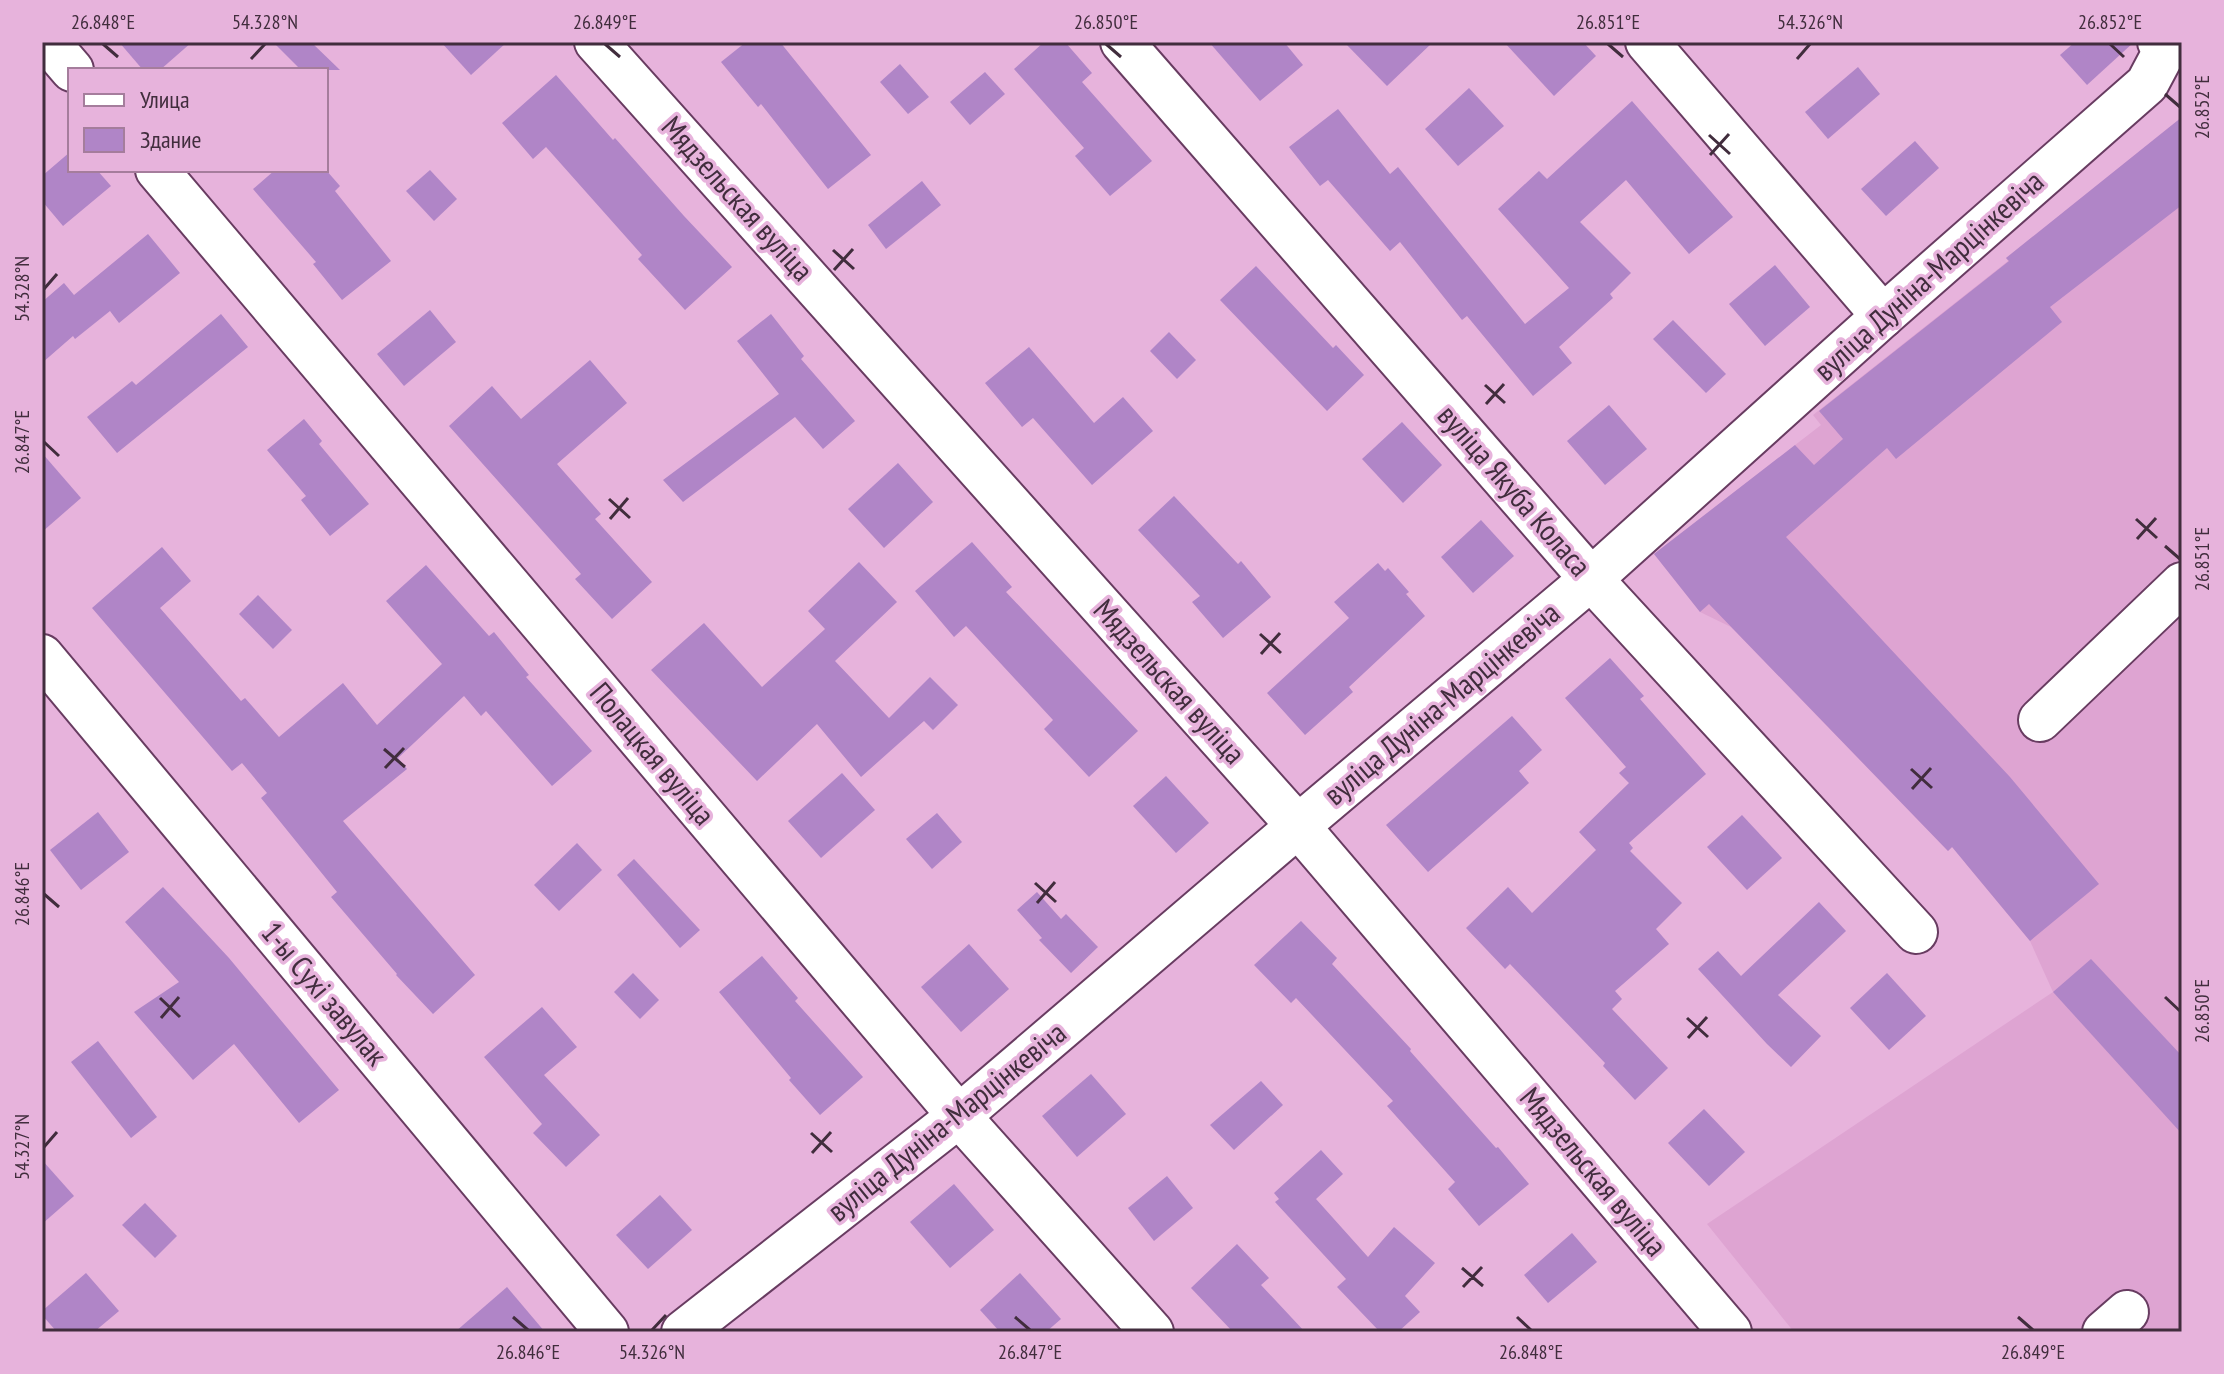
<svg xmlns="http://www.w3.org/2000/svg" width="2224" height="1374" viewBox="0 0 2224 1374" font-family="'PT Sans Narrow',sans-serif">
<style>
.built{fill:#dea4d2}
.building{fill:#b085c7}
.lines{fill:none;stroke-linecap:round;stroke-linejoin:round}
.minor-casing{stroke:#683c61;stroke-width:46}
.minor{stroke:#fff;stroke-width:42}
.ticks{fill:none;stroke:#412d3d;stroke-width:3}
.labels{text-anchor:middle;stroke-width:7;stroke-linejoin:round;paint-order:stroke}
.street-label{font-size:30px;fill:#412d3d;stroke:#e7b3dc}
.neatline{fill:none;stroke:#412d3d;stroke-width:3}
.ticks-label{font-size:20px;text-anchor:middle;fill:#412d3d}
</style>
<rect width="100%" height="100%" fill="#e7b3dc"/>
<polygon class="built" points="2182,117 2182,1332 1794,1332 1707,1224 2053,992 2030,941 1966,864 1955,845 1948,851 1731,627 1700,612 1654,554 1821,425 1813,415 2008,261 2006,258"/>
<g class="building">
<polygon points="119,42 192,42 160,70 143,70"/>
<polygon points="273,42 311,42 340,70 301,70"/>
<polygon points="441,42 507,42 471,75"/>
<polygon points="746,42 780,42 871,155 828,189 761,104 758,107 721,62"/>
<polygon points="1044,42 1065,42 1092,73 1082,82 1152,161 1110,196 1075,156 1084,148 1014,69"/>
<polygon points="1209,42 1284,42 1303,65 1260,101"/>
<polygon points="1344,42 1433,42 1387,86"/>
<polygon points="1504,42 1583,42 1596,56 1554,96"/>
<polygon points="2075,42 2134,42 2087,85 2060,55"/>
<polygon points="900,64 929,97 908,114 880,82"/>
<polygon points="1858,67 1880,94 1828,139 1805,112"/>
<polygon points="985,72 1005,94 970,125 950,102"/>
<polygon points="556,75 613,140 615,138 684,216 732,267 685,310 638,259 642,255 546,147 533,159 502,123"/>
<polygon points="1469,88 1504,126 1458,166 1425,129"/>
<polygon points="1632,101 1733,217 1689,254 1626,180 1580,222 1631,273 1610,294 1613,298 1559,347 1572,363 1533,396 1467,316 1462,320 1400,242 1390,251 1328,180 1320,186 1289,147 1338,109 1390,174 1398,167 1525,324 1569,288 1498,209 1539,171 1547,179"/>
<polygon points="2182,117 2182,205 2050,307 2062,322 1896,459 1887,448 1786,537 2010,777 2099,884 2030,941 1952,847 1948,851 1709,604 1700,612 1654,554 1795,445 1814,465 1843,439 1819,411 2009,261 2006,258"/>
<polygon points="1915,141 1939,168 1886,216 1861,189"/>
<polygon points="70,152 70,170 97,170 111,186 63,226 42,201 42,176"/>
<polygon points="275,170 326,170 340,186 335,191 391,261 342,300 313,264 316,262 253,189"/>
<polygon points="430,170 457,199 434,221 406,191"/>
<polygon points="922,181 941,205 886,249 868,225"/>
<polygon points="148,234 180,273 119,323 110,311 75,339 73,336 42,363 42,302 64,283 74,295"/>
<polygon points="1775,265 1810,307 1765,346 1729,304"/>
<polygon points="1256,266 1333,348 1336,345 1364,375 1327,411 1220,300"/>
<polygon points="430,310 456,342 404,386 377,354"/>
<polygon points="221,314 248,347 117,453 87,417 132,381 136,385"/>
<polygon points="771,314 804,356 801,359 855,421 823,449 795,417 683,502 663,480 779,394 737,341"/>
<polygon points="1673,320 1726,374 1706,393 1653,339"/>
<polygon points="1169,332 1196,360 1177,379 1150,351"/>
<polygon points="1029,347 1094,423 1123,397 1153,431 1092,485 1033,418 1022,427 985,383"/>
<polygon points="590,360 627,403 557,464 601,514 595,519 652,582 612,619 575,579 581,574 449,426 492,386 521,419"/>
<polygon points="1609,405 1647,449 1605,485 1567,441"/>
<polygon points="304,419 322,441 319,444 369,504 330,536 301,500 306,496 267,450"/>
<polygon points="1402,422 1442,465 1403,503 1362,459"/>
<polygon points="42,453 81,498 42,532"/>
<polygon points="898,463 933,502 884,548 848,509"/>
<polygon points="1174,496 1238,564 1241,561 1271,597 1223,638 1192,602 1200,596 1138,530"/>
<polygon points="1481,520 1514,556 1473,593 1441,557"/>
<polygon points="972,542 1012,587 1006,592 1138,731 1089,777 1044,729 1053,720 966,626 954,637 915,591"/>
<polygon points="162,547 191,581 160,608 241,701 245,698 279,737 343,683 377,725 442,664 386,601 426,565 489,636 494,632 529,675 526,677 592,751 552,786 486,711 481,716 464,696 398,758 407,769 343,821 475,975 433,1014 396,975 397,974 331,897 337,892 261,798 267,793 242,763 232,771 92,608"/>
<polygon points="859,562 897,602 835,661 889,718 930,677 958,705 933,730 924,721 861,777 817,724 757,781 651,670 704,623 762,687 825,629 808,611"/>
<polygon points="1378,563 1385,571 1388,568 1409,592 1406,594 1425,616 1349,687 1353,692 1305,735 1267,693 1349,618 1334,602"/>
<polygon points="258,595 292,630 273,649 239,614"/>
<polygon points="1610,658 1644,696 1640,699 1706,774 1629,843 1633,848 1630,851 1682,903 1656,929 1669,944 1615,991 1622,999 1612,1009 1668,1068 1635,1100 1603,1066 1605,1063 1510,964 1505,969 1466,928 1508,887 1532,913 1596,850 1579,832 1629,783 1619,773 1626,767 1565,698"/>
<polygon points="1512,716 1542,750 1519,771 1529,783 1428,872 1386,825"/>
<polygon points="842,773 875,810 821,858 788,821"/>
<polygon points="1166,776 1209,823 1176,853 1133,806"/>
<polygon points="98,812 129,852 81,890 50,850"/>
<polygon points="937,813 962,842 932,869 906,839"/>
<polygon points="1742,815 1782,858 1747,890 1707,847"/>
<polygon points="577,843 602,870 559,911 534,885"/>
<polygon points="634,859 700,930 680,948 617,875"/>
<polygon points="163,887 229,958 339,1090 299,1123 234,1044 193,1080 134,1012 179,982 125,922"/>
<polygon points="1037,892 1061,919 1066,914 1098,947 1071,973 1039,940 1042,938 1017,910"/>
<polygon points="1819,902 1846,931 1778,995 1821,1036 1791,1067 1767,1044 1698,969 1718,951 1741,976"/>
<polygon points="1301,921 1337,958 1332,964 1411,1049 1410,1051 1496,1148 1498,1147 1529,1184 1479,1226 1448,1189 1455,1182 1387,1106 1393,1101 1296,998 1291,1003 1254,965"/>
<polygon points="969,944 1009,989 961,1032 921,987"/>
<polygon points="762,956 798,998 795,1001 863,1077 820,1115 789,1080 791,1078 719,992"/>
<polygon points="2091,959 2182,1056 2182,1134 2053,992"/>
<polygon points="633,973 659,1000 640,1019 614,992"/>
<polygon points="1887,973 1926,1016 1889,1050 1850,1008"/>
<polygon points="542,1007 577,1047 544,1075 600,1135 566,1167 533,1133 542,1124 484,1057"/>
<polygon points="98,1041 157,1117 131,1138 71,1062"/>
<polygon points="1091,1074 1126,1114 1077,1157 1042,1116"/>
<polygon points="1261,1081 1283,1105 1234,1150 1210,1125"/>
<polygon points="1704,1109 1745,1152 1709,1186 1668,1143"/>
<polygon points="1321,1150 1343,1174 1316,1199 1368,1257 1394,1227 1435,1263 1405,1296 1420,1312 1398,1332 1380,1332 1337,1287 1346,1279 1275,1202 1279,1199 1274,1193"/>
<polygon points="42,1160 74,1196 42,1224"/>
<polygon points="1167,1176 1193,1208 1154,1241 1128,1208"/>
<polygon points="954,1184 994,1230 950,1268 910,1222"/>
<polygon points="660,1195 692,1230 648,1269 616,1235"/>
<polygon points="145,1203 177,1236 155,1258 122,1225"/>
<polygon points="1572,1233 1597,1262 1548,1303 1524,1275"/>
<polygon points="1237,1244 1269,1278 1261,1285 1305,1332 1233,1332 1191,1288"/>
<polygon points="86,1273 119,1311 94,1332 57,1332 42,1315 42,1311"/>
<polygon points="1020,1273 1061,1319 1046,1332 1000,1332 980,1310"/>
<polygon points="507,1287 545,1332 455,1332"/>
</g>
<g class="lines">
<g class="minor-casing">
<g id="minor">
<polyline points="48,42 72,70"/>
<polyline points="596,42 1298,826 1730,1332"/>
<polyline points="1122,42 1591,579 1916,932"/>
<polyline points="1647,42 1883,316"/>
<polyline points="157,170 959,1116 1152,1332"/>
<polyline points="42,656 607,1332"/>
<polyline points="2040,720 2182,584"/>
<polyline points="683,1332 959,1116 1298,826 1591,579 1883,316 2147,84 2164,52 2159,42"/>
<polyline points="2104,1332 2127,1312"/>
</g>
</g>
<use href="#minor" class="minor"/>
</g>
<path class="ticks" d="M103,44L118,57M605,44L620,57M1106,44L1121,57M1608,44L1623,57M2110,44L2124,57M251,59L265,44M1797,59L1810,44M2165,94L2180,107M1709,135L1730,154M1710,155L1729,134M833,250L854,269M834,270L853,249M44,289L57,274M1485,385L1505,403M1486,404L1504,384M44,442L59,456M609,499L630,518M610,519L628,498M2136,519L2157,538M2137,539L2156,518M2165,546L2180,559M1260,634L1281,653M1261,654L1280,633M384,749L405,767M385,768L404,748M1911,769L1932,788M1912,789L1931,768M1035,883L1056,902M44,894L59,907M1037,903L1055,882M2165,997L2180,1011M160,998L180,1017M161,1018L179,997M1687,1018L1708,1037M1688,1038L1707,1017M811,1133L832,1152M44,1147L57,1132M812,1153L831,1132M1462,1268L1483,1286M1463,1287L1482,1267M513,1317L528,1330M1015,1317L1030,1330M1517,1317L1531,1330M2018,1317L2033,1330M652,1330L666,1315"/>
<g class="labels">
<g class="street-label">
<text transform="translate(737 199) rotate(48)" y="10">Мядзельская вуліца</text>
<text transform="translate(1929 276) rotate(-42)" y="10">вуліца Дуніна-Марцінкевіча</text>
<text transform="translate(1514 491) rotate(49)" y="10">вуліца Якуба Коласа</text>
<text transform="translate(1169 682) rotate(48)" y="10">Мядзельская вуліца</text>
<text transform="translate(1442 704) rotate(-40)" y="10">вуліца Дуніна-Марцінкевіча</text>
<text transform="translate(652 754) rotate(50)" y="10">Полацкая вуліца</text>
<text transform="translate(324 994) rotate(50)" y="10">1-ы Сухі завулак</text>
<text transform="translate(947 1122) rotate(-39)" y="10">вуліца Дуніна-Марцінкевіча</text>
<text transform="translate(1593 1172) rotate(50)" y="10">Мядзельская вуліца</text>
</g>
</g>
<rect width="2224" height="1374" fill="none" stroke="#e7b3dc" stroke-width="88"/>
<rect x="68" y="68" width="260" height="104" fill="#e7b3dc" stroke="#a57d9c" stroke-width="2"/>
<rect x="84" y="94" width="40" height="12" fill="#ffffff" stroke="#a57d9c" stroke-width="2"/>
<text x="140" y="108" font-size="24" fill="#412d3d">Улица</text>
<rect x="84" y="128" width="40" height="24" fill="#b085c7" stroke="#a57d9c" stroke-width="2"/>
<text x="140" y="148" font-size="24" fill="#412d3d">Здание</text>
<rect x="44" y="44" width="2136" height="1286" class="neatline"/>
<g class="ticks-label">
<text x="103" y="29">26.848°E</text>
<text x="265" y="29">54.328°N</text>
<text x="605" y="29">26.849°E</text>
<text x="1106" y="29">26.850°E</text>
<text x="1608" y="29">26.851°E</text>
<text x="1810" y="29">54.326°N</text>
<text x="2110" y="29">26.852°E</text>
<text transform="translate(2202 107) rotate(-90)" y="7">26.852°E</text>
<text transform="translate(22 289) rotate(-90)" y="7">54.328°N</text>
<text transform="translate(22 442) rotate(-90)" y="7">26.847°E</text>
<text transform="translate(2202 559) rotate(-90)" y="7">26.851°E</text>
<text transform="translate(22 894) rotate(-90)" y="7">26.846°E</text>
<text transform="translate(2202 1011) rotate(-90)" y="7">26.850°E</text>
<text transform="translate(22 1147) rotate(-90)" y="7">54.327°N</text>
<text x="528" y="1359">26.846°E</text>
<text x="652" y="1359">54.326°N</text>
<text x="1030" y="1359">26.847°E</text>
<text x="1531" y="1359">26.848°E</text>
<text x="2033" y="1359">26.849°E</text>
</g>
</svg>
